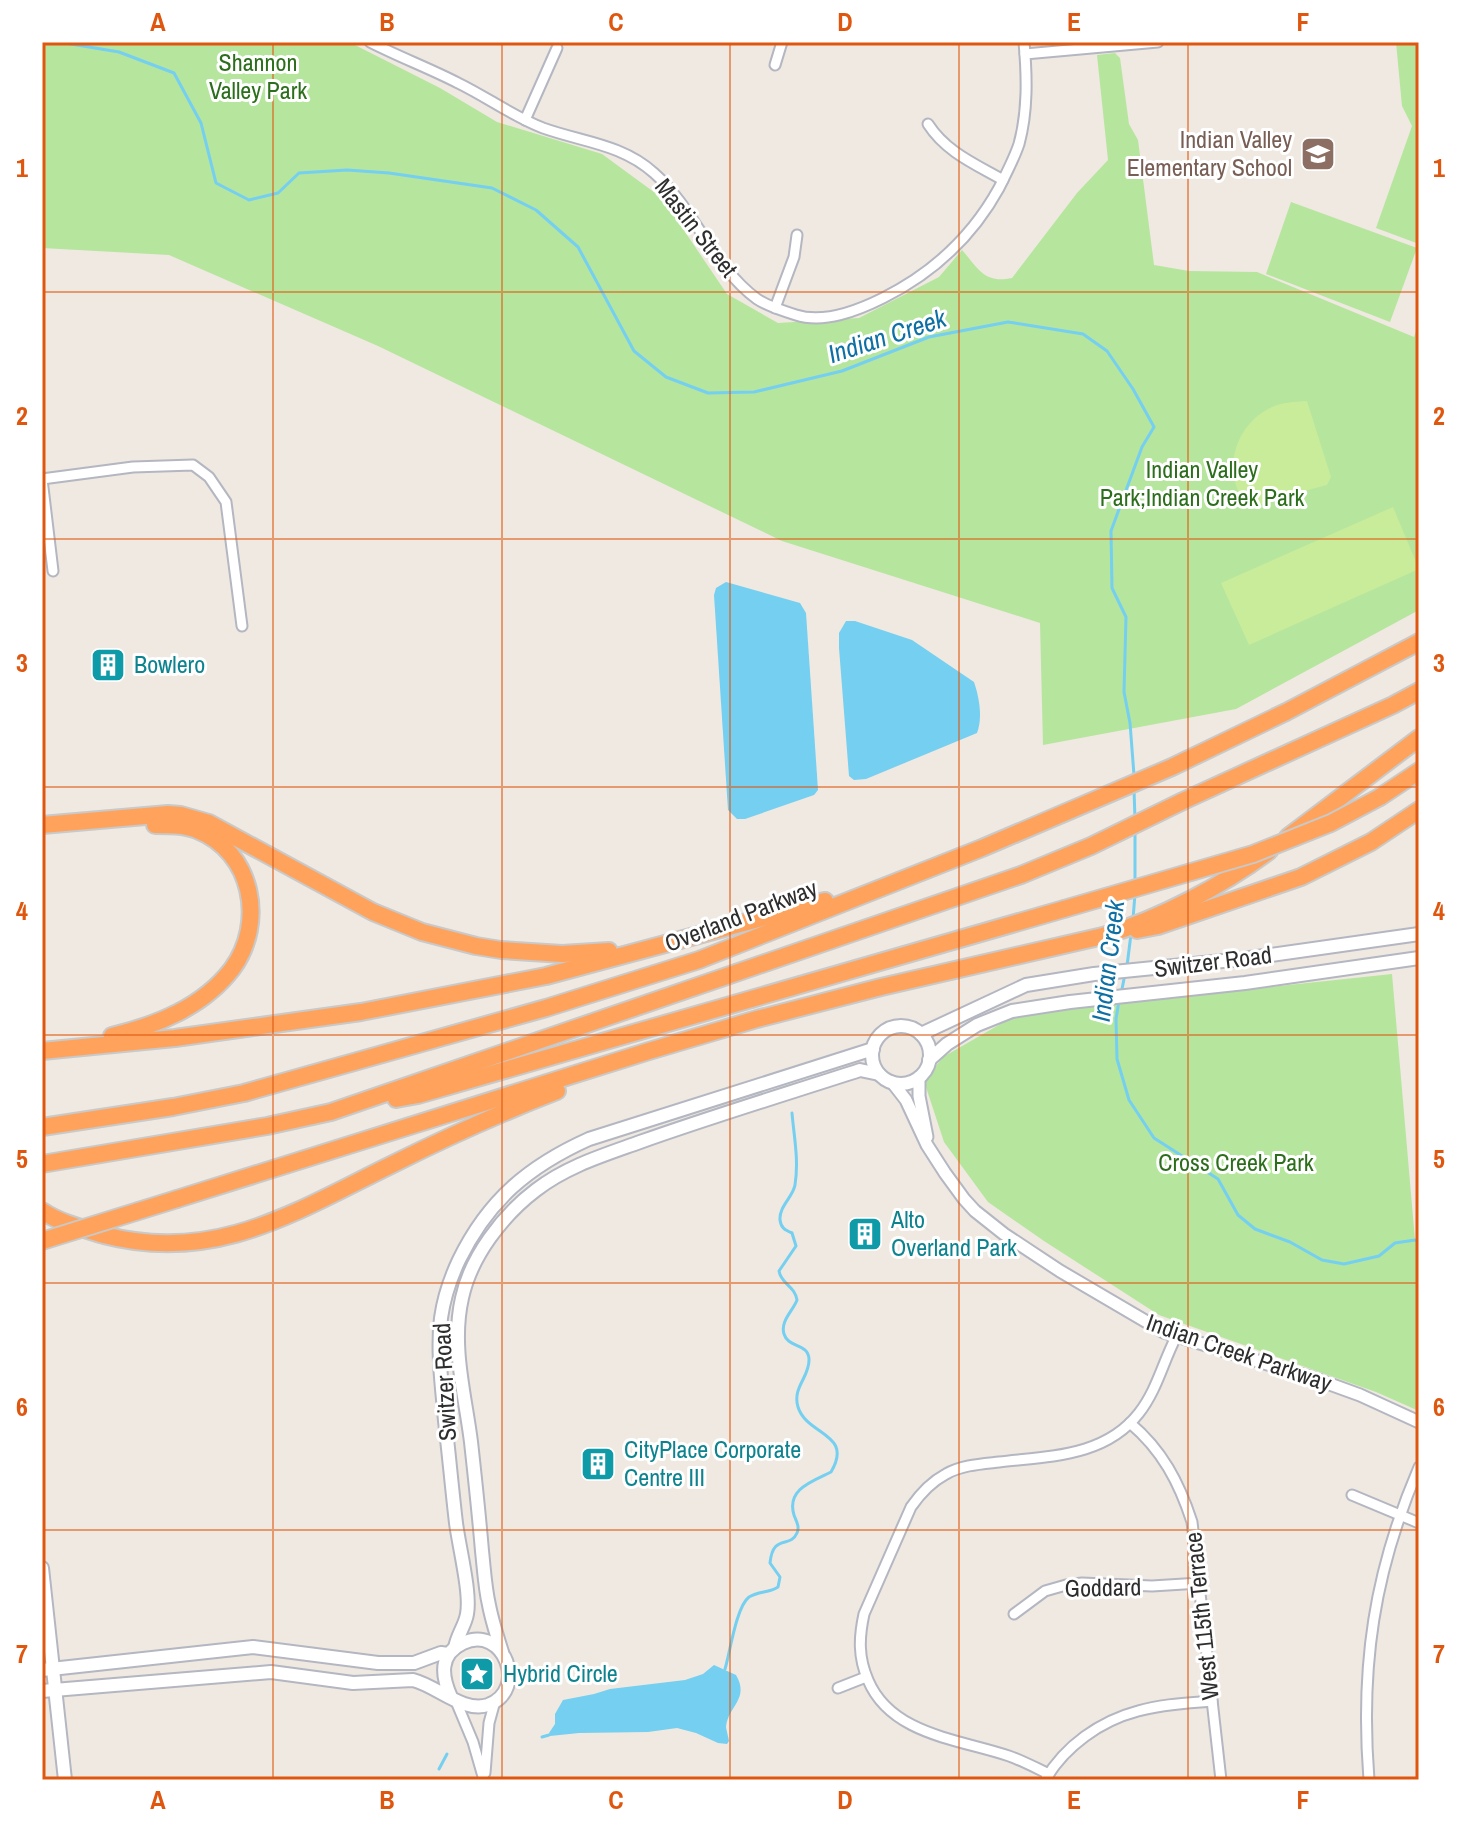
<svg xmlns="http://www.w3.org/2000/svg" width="1461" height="1822" viewBox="0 0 1461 1822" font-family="'Archivo Narrow',sans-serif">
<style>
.green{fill:#b6e59e}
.pitch{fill:#c9ec9a}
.water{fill:#75cff0}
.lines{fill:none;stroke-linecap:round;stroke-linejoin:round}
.stream{stroke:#75cff0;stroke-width:3}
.minor-casing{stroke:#b4b7c1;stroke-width:13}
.tertiary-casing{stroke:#b4b7c1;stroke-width:15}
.secondary-casing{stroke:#b4b7c1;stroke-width:16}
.motorway-casing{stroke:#c9c9c9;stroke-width:20}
.minor{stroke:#fff;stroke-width:9}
.tertiary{stroke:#fff;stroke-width:11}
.secondary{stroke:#fff;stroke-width:12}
.motorway{stroke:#ffa35c;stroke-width:16}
.motorway-bridge-casing{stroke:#c9c9c9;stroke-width:20;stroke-linecap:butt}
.motorway-bridge{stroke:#ffa35c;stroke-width:16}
.grid{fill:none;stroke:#df570e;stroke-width:2;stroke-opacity:0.55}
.labels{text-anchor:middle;stroke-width:6;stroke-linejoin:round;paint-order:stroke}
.park-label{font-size:24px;fill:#2c6e1b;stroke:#fff}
.education-label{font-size:24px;fill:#785e54;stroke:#fff;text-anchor:end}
.street-label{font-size:24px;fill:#2e2e2e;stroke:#fff}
.culture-label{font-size:24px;fill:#0d838f;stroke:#fff;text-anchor:start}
.water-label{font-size:26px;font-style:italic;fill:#0d6fa3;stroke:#fff}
.neatline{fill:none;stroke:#df570e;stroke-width:3}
.grid-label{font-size:26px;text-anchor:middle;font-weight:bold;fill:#df570e}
</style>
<rect width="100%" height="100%" fill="#efe9e1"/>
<g class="green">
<path d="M42,42H349L440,88L497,122L602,154L662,198L727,294L778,323L859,318L939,277L962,250C978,268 984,284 1012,278L1077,193L1108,160L1097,55L1115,53L1120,58L1129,124L1138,140L1154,265L1189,271L1257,272L1414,337L1419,322V610L1236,709L1043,745L1040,623L782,541L378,346L169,255L42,248Z"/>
<polygon points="1396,42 1419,42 1419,244 1376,228 1412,126 1402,106"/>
<polygon points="1291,202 1417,248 1390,322 1266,274"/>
<polygon points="1392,974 1415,1240 1419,1242 1419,1411 1376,1392 1159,1315 1044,1241 988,1202 944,1142 924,1081 943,1057 1018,1014"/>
</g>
<g class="pitch">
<path d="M1307,401L1331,477L1327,485L1285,496L1251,508C1248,503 1242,498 1239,493C1224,462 1239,423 1270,408C1281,402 1294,402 1307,401Z"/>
<polygon points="1393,507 1419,569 1249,645 1221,583"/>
</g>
<g class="water">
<polygon points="726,582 800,603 806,613 818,790 814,795 745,819 737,819 728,810 714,595 716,588"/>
<path d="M846,621H855L912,640L974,682C979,697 983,717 977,733L866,779L854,780L849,776L839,648V633Z"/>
<path d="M714,1665L736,1675C750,1699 728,1706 726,1727C726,1728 729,1740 729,1741L727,1744L718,1743L696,1733L677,1728L648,1732L579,1733L550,1736L549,1733L555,1724V1714L563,1700L594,1694L610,1689L685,1680L703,1674Z"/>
</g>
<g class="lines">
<g class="stream">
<polyline points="59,42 119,52 174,73 201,123 216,183 249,200 278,193 299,173 347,170 389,173 492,188 536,210 578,247 634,351 666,377 708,393 754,392 842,371 929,337 1008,322 1083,334 1107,351 1133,389 1154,427 1142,447 1111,531 1112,588 1126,617 1124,692 1130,723 1134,775"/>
<polyline points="1134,790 1135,819"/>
<polyline points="1135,830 1135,883"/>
<polyline points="1133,919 1135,894"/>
<polyline points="1127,966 1131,934"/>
<polyline points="1121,994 1125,974"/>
<polyline points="1119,1001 1116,1019 1117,1059 1129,1100 1154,1138 1218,1179 1238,1215 1255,1229 1290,1242 1322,1260 1344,1264 1379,1256 1395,1243 1415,1240 1419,1242"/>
<path d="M725,1669C730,1653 736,1607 749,1597C759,1591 769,1593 778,1587L780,1577L770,1563C773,1533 790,1549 797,1533C800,1526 796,1521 794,1515C786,1489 813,1481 831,1472C854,1433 807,1436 798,1407C792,1387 810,1377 809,1359C808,1343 788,1348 784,1334C780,1321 793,1311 797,1300C795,1286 781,1284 779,1271L796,1246L792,1233C785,1230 781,1228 780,1220C779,1206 793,1197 795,1185C799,1160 794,1137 792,1113"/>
<polyline points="542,1737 549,1735"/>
<polyline points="439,1769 447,1754"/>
</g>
<g class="minor-casing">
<g id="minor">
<path d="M370,42C399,57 429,68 458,83C487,97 512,116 543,128C582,142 622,144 654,173C695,209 713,267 757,299C767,306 783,311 796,315C824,324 857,311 883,298C933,273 972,237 999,188C1006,174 1014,159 1019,144C1028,111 1027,76 1024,42"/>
<polyline points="1025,54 1158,42"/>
<polyline points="775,65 782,42"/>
<polyline points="525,120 557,48"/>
<path d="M928,124C946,152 975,164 1003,180"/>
<polyline points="775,308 794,257 797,235"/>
<polyline points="42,479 133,467 193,465 209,477 226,502 242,626"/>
<polyline points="42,479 53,571"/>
<path d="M1130,1423C1162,1450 1179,1482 1192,1522L1221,1780"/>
<polyline points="1352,1495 1419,1523"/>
<polyline points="1014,1614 1045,1591 1066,1585 1082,1583 1152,1586 1200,1583"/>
<polyline points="838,1688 866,1677"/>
<polyline points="455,1699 473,1742 484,1780"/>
<polyline points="485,1773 489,1723 495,1701"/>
<path d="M1049,1774C1036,1768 1023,1761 1009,1756C959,1739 891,1735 868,1680C858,1657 859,1637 864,1614L911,1507C920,1494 931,1482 946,1474C962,1465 981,1464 999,1462C1049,1456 1105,1457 1139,1413C1157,1390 1163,1362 1176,1337"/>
<path d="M1045,1780C1065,1746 1100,1721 1138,1711C1162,1704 1188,1703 1212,1701"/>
<path d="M1369,1780C1360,1666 1374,1572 1419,1467"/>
</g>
</g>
<g class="tertiary-casing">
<g id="tertiary">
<polyline points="919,1077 919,1096 927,1137"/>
<polyline points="892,1082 906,1100 927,1145 945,1173 964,1199 975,1211 1004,1234 1060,1271 1164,1332 1316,1379 1360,1395 1419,1422"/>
</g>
</g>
<g class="secondary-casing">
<g id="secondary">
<circle cx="901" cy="1055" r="29"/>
<polyline points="921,1034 1026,985 1094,974 1243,959 1419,934"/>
<polyline points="929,1060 947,1044 977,1025 1012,1011 1070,1002 1245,983 1419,958"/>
<polyline points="42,1568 65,1780"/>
<path d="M455,1648C457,1635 465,1626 467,1614C471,1593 459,1547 456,1523C452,1489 449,1455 445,1421C442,1386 437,1352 441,1318C444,1297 450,1279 459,1260C488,1200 529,1166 589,1139L873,1049"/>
<path d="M502,1652C497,1636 492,1621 489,1605C485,1588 484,1569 482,1551C479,1515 475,1478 471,1442C465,1394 451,1346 462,1298C471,1256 503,1215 536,1190C567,1166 604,1155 640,1142C713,1116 786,1094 860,1070L879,1074"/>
<polyline points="42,1670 253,1647 378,1663 414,1663 441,1653 448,1654"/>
<path d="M42,1691L271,1672L353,1683L413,1680C437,1686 463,1713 488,1705C529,1690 504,1624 463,1643C438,1655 442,1677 451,1697"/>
</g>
</g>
<g class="motorway-casing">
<g id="motorway">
<polyline points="1380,797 1419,771"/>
<polyline points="42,825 168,814 181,815 209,823 373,912 422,932 476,946 501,950 562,954 609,951"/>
<polyline points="1288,837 1419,738"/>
<polyline points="1137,930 1158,926 1301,877 1371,842 1419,810"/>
<path d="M112,1036C157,1025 203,1007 232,969C266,923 253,852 197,830C184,825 169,825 155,825"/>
<polyline points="42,1051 175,1038 361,1012 546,976 825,901"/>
<polyline points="396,1099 418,1095 1064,909"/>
<polyline points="42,1127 173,1107 244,1093 546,1008 699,960 982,848 1172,767 1286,712 1419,642"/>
<polyline points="42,1164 267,1126 331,1112 1021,875 1091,846 1183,801 1393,705 1419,691"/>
<path d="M177,1199L649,1051L757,1019L881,987L1103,936C1159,919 1222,886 1269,851"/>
<path d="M42,1211C60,1223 84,1229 104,1235C215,1264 295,1212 391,1165C445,1138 500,1113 557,1091"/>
</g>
</g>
<use href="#minor" class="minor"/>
<use href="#tertiary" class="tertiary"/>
<use href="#secondary" class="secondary"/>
<use href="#motorway" class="motorway"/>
<g class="motorway-bridge-casing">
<g id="motorway-bridge">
<polyline points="1064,909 1253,854 1331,823 1380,797"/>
<polyline points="42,1241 177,1199"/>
</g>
</g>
<use href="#motorway-bridge" class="motorway-bridge"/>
</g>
<path class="grid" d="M273,42V1780M502,42V1780M730,42V1780M959,42V1780M1188,42V1780M42,292H1419M42,539H1419M42,787H1419M42,1035H1419M42,1283H1419M42,1530H1419"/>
<defs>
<g id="school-square" transform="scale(1.8)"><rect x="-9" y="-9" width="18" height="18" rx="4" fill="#8d6e63" stroke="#fff"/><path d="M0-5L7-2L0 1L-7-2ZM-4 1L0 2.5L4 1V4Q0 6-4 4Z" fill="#fff"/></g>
<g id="building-square" transform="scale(1.8)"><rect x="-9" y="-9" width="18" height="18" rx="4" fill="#0f9aa8" stroke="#fff"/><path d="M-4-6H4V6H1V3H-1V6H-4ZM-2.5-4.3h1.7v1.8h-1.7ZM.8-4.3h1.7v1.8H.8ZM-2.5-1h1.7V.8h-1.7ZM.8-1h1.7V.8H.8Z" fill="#fff"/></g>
<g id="sight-square" transform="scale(1.8)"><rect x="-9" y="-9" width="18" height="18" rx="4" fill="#0f9aa8" stroke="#fff"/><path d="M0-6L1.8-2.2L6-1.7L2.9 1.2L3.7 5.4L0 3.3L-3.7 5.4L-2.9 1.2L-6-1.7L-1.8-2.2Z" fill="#fff"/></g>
</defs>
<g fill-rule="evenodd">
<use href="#school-square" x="1318" y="154"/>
<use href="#building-square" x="108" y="665"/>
<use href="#building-square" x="865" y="1234"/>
<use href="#building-square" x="598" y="1464"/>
<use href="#sight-square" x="477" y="1674"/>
</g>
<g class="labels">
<g class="park-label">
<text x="258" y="71">Shannon<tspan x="258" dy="28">Valley Park</tspan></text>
<text x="1202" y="478">Indian Valley<tspan x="1202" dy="28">Park;Indian Creek Park</tspan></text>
<text x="1236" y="1171">Cross Creek Park</text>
</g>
<g class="education-label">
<text x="1292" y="148">Indian Valley<tspan x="1292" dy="28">Elementary School</tspan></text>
</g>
<g class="street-label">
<text transform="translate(696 228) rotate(52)" y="8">Mastin Street</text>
<text transform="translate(741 916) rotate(-21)" y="8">Overland Parkway</text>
<text transform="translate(1213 962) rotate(-7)" y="8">Switzer Road</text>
<text transform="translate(1239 1353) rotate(19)" y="8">Indian Creek Parkway</text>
<text transform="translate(445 1382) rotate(-93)" y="8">Switzer Road</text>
<text transform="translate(1103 1588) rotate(-1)" y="8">Goddard</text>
<text transform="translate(1202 1616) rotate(-96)" y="8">West 115th Terrace</text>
</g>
<g class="culture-label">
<text x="134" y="673">Bowlero</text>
<text x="891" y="1228">Alto<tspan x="891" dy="28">Overland Park</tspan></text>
<text x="624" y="1458">CityPlace Corporate<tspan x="624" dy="28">Centre III</tspan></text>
<text x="503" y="1682">Hybrid Circle</text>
</g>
<g class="water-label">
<text transform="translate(887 336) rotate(-18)" y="9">Indian Creek</text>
<text transform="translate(1108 961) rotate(-83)" y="9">Indian Creek</text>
</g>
</g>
<rect width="1461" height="1822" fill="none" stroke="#ffffff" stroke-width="88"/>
<rect x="44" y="44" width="1373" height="1734" class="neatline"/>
<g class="grid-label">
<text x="158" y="31">A</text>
<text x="387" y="31">B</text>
<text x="616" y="31">C</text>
<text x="845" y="31">D</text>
<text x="1074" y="31">E</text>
<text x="1303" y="31">F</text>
<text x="22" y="177">1</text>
<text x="1439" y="177">1</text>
<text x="22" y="425">2</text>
<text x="1439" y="425">2</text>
<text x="22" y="672">3</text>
<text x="1439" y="672">3</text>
<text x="22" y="920">4</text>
<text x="1439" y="920">4</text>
<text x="22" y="1168">5</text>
<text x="1439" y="1168">5</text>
<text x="22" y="1416">6</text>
<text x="1439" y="1416">6</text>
<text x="22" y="1663">7</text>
<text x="1439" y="1663">7</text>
<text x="158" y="1809">A</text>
<text x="387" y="1809">B</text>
<text x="616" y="1809">C</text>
<text x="845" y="1809">D</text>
<text x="1074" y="1809">E</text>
<text x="1303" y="1809">F</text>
</g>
</svg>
